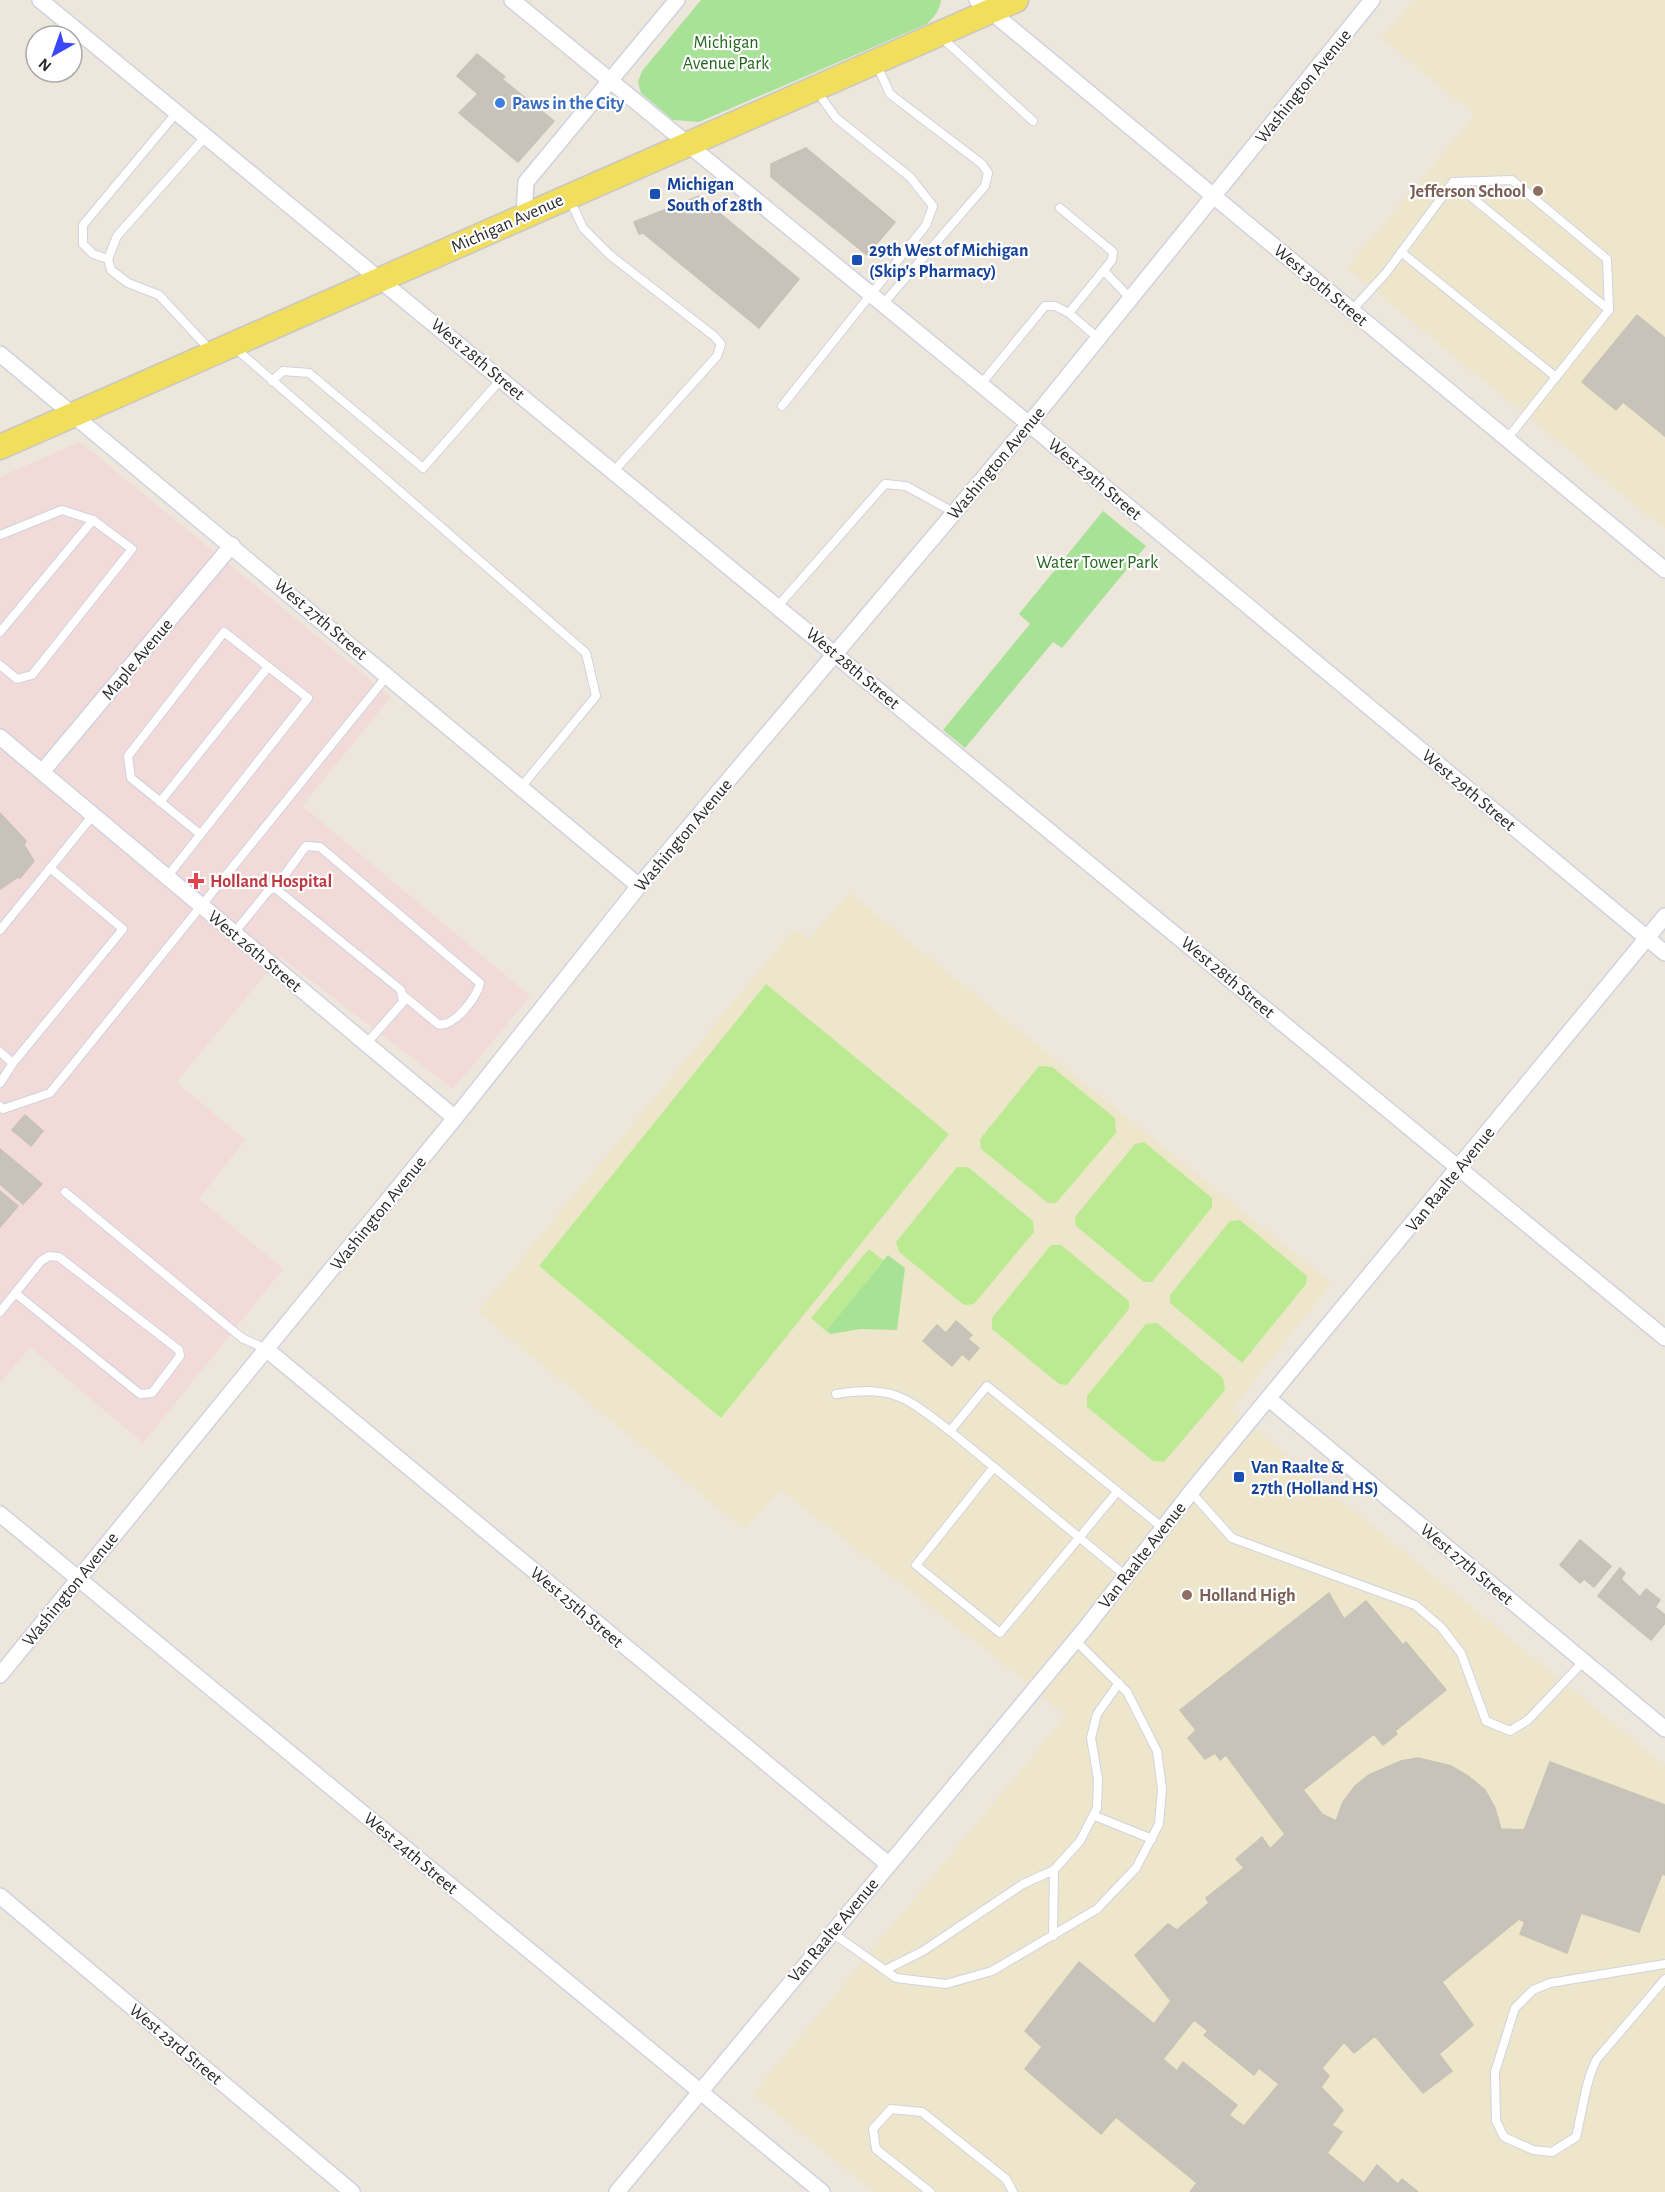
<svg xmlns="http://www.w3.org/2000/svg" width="1665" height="2192" viewBox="0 0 1665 2192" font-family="'Alegreya Sans',sans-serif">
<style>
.education{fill:#ede6ca}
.medical{fill:#f2dad8}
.green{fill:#a8e297}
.pitch{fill:#bbea93}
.building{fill:#c7c3bb;stroke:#c7c2b5;stroke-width:1.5;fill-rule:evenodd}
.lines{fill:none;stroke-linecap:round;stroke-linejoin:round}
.service-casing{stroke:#d0d2e2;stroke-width:10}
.minor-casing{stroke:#d0d2e2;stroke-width:18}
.primary-casing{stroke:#c7c7c7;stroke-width:27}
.service{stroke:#fff;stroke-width:8}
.minor{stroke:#fff;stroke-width:15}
.primary{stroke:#f0de5c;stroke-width:24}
.shop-dot{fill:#3f7fe0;stroke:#fff;stroke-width:2}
.education-dot{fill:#8d6e63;stroke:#fff;stroke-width:2}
.transit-dot{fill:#1a4fb4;stroke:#fff;stroke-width:2}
.health-dot{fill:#e0444e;stroke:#fff;stroke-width:2}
.labels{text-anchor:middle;stroke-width:4.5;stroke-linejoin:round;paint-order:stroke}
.park-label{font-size:18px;fill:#21661a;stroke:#fff}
.street-label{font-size:18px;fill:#292929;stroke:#fff}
.shop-label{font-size:18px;font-weight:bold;fill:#366cbe;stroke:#fff;text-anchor:start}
.transit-label{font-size:18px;font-weight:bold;fill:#164399;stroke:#fff;text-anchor:start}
.education-label{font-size:18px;font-weight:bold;fill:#785e54;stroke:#fff;text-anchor:end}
.health-label{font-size:18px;font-weight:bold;fill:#be3a42;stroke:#fff;text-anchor:start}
</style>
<rect width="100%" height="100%" fill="#ece6db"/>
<g class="education">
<polygon points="1413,0 1665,0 1665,529 1347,268 1475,115 1382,38"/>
<polygon points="849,893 1331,1283 1231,1410 1665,1766 1665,2192 874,2192 753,2094 1066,1716 1002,1662 781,1490 744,1529 478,1312 794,929 809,940"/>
</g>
<polygon class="medical" points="80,442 391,697 302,806 530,996 453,1089 280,957 176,1082 245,1140 199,1199 283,1269 143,1443 30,1347 0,1383 0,477"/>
<g class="green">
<path d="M701,0H941C940,10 934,17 927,24L699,122L673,120L641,93L638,82L642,71Z"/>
<polygon points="1103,511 1146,546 1062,648 1053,642 965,748 943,730 1030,624 1019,614"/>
<polygon points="888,1255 905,1268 897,1330 860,1329 831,1334 826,1331"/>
</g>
<g class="pitch">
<polygon points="766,984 949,1134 721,1418 539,1266"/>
<polygon points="1039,1066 1052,1067 1115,1118 1116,1133 1056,1203 1048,1203 981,1149 980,1139"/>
<polygon points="1144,1142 1212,1198 1212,1207 1152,1282 1144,1282 1076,1226 1075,1217 1135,1144"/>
<polygon points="957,1167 968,1167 1033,1221 1034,1232 974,1304 964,1305 899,1252 896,1242"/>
<polygon points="1240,1220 1307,1276 1306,1284 1242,1363 1170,1303 1170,1295 1230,1221"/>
<polygon points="1051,1245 1061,1245 1129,1301 1129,1309 1067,1385 1059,1384 992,1329 992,1318"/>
<polygon points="869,1249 884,1261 826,1331 811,1318"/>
<polygon points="1157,1323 1223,1378 1225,1390 1164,1462 1153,1461 1087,1407 1087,1396 1146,1324"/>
</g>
<g class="building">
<polygon points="477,54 505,77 502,79 554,121 518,162 459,113 478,94 457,76"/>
<polygon points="806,148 895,222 867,255 771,177 771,164"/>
<polygon points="699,196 799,279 759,328 643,233 639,234 634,222"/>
<polygon points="1637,315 1665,338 1665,436 1623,402 1616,410 1582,382"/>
<polygon points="0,813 26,841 24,845 34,861 20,878 18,877 0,889"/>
<polygon points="25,1115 43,1131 31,1146 12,1130"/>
<polygon points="0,1149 42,1184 23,1204 0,1184"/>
<polygon points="0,1191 18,1206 0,1227"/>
<polygon points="956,1321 972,1335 968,1339 979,1348 969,1360 962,1354 952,1366 923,1341 937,1325 946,1333"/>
<polygon points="1580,1540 1611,1566 1594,1587 1584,1579 1580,1583 1560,1565"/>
<polygon points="1620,1568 1625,1573 1621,1579 1640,1597 1646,1589 1660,1600 1655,1607 1665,1615 1665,1623 1651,1640 1598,1596"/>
<path d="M1329,1593L1344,1619L1366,1601L1403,1645L1406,1642L1446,1690L1395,1731L1397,1734L1383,1745L1374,1734L1303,1790L1322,1814L1336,1821L1343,1802L1355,1786L1369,1775L1401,1761L1418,1758L1451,1766L1468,1776L1485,1790L1495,1808L1501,1829L1524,1830L1550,1762L1665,1805V1875L1662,1874L1639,1932L1581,1913L1567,1953L1520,1934L1525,1922L1519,1919L1442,1982L1473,2025L1439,2054L1452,2071L1423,2093L1375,2036L1354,2053L1344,2042L1322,2068L1329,2076L1321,2087L1343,2110L1332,2125L1342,2132L1327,2153L1364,2183L1377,2165L1398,2184L1402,2179L1418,2192H1190L1197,2183L1116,2117L1101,2134L1025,2069L1042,2047L1025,2031L1079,1962L1154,2024L1171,2001L1135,1955L1168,1924L1177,1930L1209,1903L1206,1898L1244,1868L1236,1859L1262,1837L1270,1849L1285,1834L1226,1755L1220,1760L1215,1753L1205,1759L1188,1738L1196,1730L1180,1710ZM1194,2020L1208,2031L1204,2035L1254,2075L1259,2068L1279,2084L1244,2126L1229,2115L1237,2105L1183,2062L1177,2071L1163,2059Z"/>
</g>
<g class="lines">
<g class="service-casing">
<g id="service">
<polyline points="941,37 1033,121"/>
<polyline points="876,63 890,94 982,164 988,173 985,186 883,304"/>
<polyline points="206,136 117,236 108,259 111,270 128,283 159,295 211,351"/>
<polyline points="1453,182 1609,310"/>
<polyline points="570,200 583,228 610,255 714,336 721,344 717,356 614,471"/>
<polyline points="1401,252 1556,377"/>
<polyline points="108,259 93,254 83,244 83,225 177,112"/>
<polyline points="1105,272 1131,299"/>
<polyline points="1352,310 1386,273 1453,182 1512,180 1607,259 1609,310 1507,439"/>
<polyline points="1069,313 1099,339"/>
<polyline points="235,348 586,653 596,696 522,786"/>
<polyline points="272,381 283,371 309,373 423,468 502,378"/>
<polyline points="981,384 1045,306 1055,306 1069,313 1112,260 1113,252 1060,208"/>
<polyline points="782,406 926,225 933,206 910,177 836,118 816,90"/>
<polyline points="0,535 62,510 93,520 132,549 32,675 17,679 0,665"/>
<polyline points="778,606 885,484 906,486 955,513"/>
<polyline points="0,632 93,520"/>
<polyline points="160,802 268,667"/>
<polyline points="167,877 308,698 224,632 128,756 131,778 200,834"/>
<path d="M275,888L306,846L320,847L480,983C477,997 454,1028 438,1024L404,996"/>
<polyline points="0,930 93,815"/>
<polyline points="234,933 269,890 275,888 401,990 403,1002 366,1044"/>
<polyline points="0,1052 13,1063 123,929 50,868"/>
<polyline points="0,1083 13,1063"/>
<polyline points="0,1106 3,1109 50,1093 387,676"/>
<polyline points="65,1192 242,1338 266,1349"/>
<polyline points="0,1312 41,1261 49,1256 59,1257 179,1350 180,1356 152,1393 140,1394 15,1293"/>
<path d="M836,1394C893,1385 906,1397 950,1431"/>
<polyline points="994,1467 916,1565 1000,1633 1117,1492"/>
<polyline points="1191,1492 1232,1538 1415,1605 1441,1627 1461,1653 1486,1721 1510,1731 1528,1720 1584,1661"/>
<polyline points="1126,1576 950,1431 987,1386 1163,1528"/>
<polyline points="1095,1816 1152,1839"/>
<polyline points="831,1932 896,1978 946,1984 992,1971 1097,1909 1136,1868 1159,1824 1162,1789 1157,1751 1127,1692 1075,1640"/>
<polyline points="1053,1936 1054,1870"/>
<path d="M1665,1964L1550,1983L1533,1990L1515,2008L1495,2072L1496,2121L1504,2137L1533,2150L1552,2152L1576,2137C1582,2113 1586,2078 1597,2059L1665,1979"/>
<polyline points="885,1970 923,1951 1023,1884 1054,1870 1080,1841 1097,1808 1098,1779 1091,1738 1097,1714 1119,1683"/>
<polyline points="930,2192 876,2149 873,2129 891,2109 922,2112 1006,2179 1013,2192"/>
</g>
</g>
<g class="minor-casing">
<g id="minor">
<polyline points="40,0 1665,1338"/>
<polyline points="512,0 1029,424 1665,953"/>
<polyline points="977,0 1665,570"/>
<polyline points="524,214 526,182 677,0"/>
<polyline points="0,354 639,886"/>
<polyline points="0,737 455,1118"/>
<polyline points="42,772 232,545"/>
<polyline points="266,1349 888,1864"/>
<polyline points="1269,1399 1665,1729"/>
<polyline points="0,1514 822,2192"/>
<polyline points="0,1675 455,1118 639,886 1029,424 1372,0"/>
<polyline points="0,1896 352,2192"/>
<polyline points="617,2192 1084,1630 1191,1492 1665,916"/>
</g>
</g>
<g class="primary-casing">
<polyline id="primary" points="0,447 1016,0"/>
</g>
<use href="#service" class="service"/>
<use href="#minor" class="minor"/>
<use href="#primary" class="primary"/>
</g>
<circle class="shop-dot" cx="500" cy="103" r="6"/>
<g class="education-dot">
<circle cx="1538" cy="191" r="6"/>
<circle cx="1187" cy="1595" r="6"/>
</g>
<g class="transit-dot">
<rect x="649" y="188" width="12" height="12" rx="3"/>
<rect x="851" y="254" width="12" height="12" rx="3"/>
<rect x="1233" y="1471" width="12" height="12" rx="3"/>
</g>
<path class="health-dot" d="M193 872h6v6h6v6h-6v6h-6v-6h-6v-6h6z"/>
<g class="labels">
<g class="park-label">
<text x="726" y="48">Michigan<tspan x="726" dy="21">Avenue Park</tspan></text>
<text x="1097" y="568">Water Tower Park</text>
</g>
<g class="street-label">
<text transform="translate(1303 86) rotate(-51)" y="6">Washington Avenue</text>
<text transform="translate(507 223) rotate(-24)" y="6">Michigan Avenue</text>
<text transform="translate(1321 285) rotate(40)" y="6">West 30th Street</text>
<text transform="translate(478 359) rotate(40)" y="6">West 28th Street</text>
<text transform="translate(996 463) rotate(-50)" y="6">Washington Avenue</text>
<text transform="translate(1095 479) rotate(40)" y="6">West 29th Street</text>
<text transform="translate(321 619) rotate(40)" y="6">West 27th Street</text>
<text transform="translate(137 659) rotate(-50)" y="6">Maple Avenue</text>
<text transform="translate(853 668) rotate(40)" y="6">West 28th Street</text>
<text transform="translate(1469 790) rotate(40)" y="6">West 29th Street</text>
<text transform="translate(683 835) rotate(-50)" y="6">Washington Avenue</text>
<text transform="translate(255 951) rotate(40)" y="6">West 26th Street</text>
<text transform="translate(1228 977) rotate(40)" y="6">West 28th Street</text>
<text transform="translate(1450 1179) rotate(-51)" y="6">Van Raalte Avenue</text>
<text transform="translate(378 1213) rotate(-51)" y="6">Washington Avenue</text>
<text transform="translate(1142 1555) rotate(-52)" y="6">Van Raalte Avenue</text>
<text transform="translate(1467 1564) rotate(40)" y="6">West 27th Street</text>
<text transform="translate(70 1589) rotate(-51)" y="6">Washington Avenue</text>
<text transform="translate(577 1607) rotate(40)" y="6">West 25th Street</text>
<text transform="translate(411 1853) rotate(40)" y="6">West 24th Street</text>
<text transform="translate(833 1930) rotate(-50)" y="6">Van Raalte Avenue</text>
<text transform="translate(176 2044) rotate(40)" y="6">West 23rd Street</text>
</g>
<g class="shop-label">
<text x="512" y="109">Paws in the City</text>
</g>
<g class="transit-label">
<text x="667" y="190">Michigan<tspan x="667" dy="21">South of 28th</tspan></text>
<text x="869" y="256">29th West of Michigan<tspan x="869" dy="21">(Skip's Pharmacy)</tspan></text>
<text x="1251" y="1473">Van Raalte &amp;<tspan x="1251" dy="21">27th (Holland HS)</tspan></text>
</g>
<g class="education-label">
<text x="1526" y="197">Jefferson School</text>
<text x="1199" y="1601" text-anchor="start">Holland High</text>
</g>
<g class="health-label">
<text x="210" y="887">Holland Hospital</text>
</g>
</g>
<g transform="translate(54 54) rotate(220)"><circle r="28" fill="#ffffff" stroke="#a9a9a9" stroke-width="1.5"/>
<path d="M0-4.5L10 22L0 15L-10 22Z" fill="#3a48f9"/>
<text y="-9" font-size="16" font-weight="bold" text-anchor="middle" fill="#292929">N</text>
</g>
</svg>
